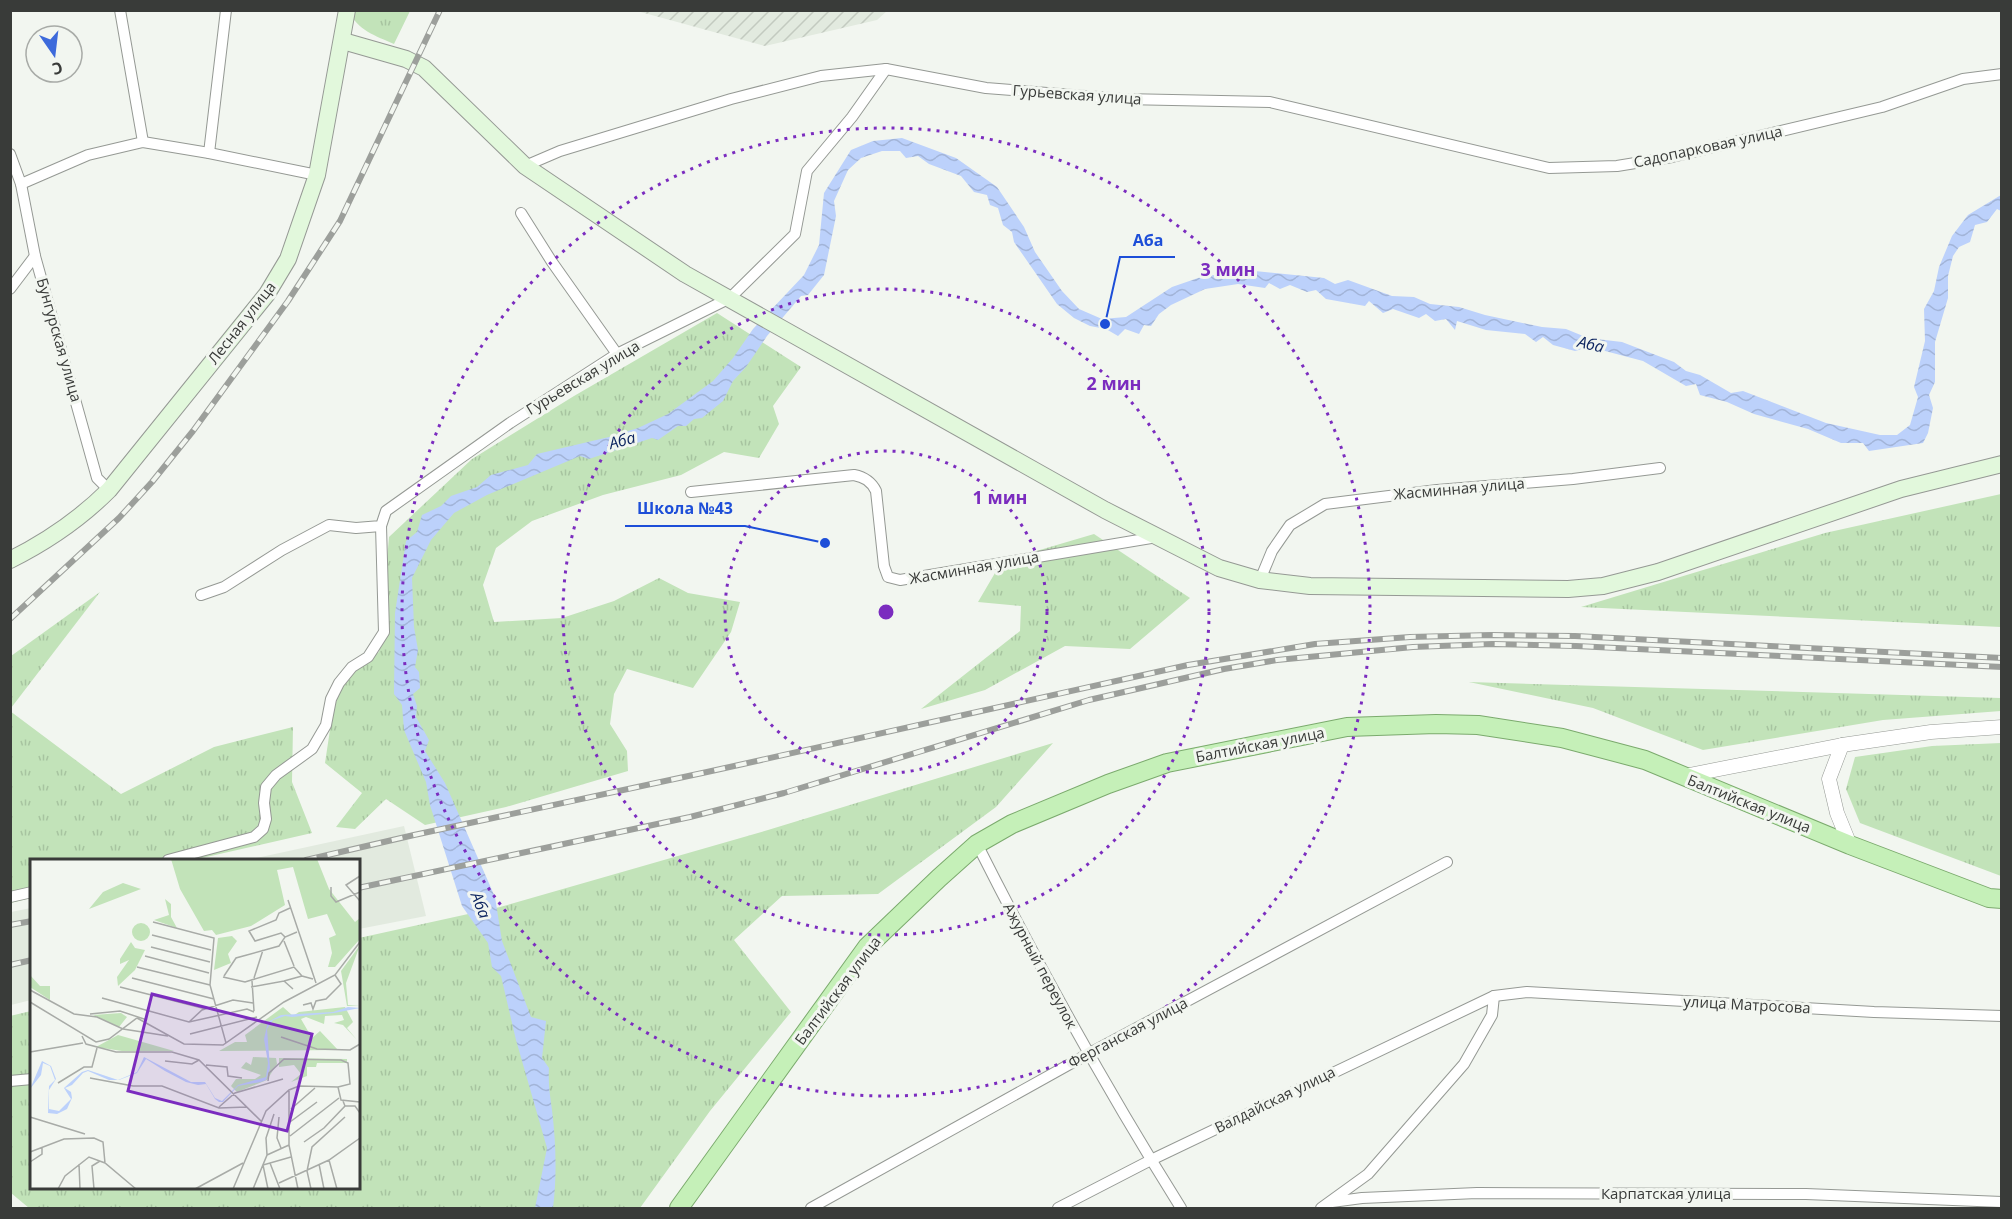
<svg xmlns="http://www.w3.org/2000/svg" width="2012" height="1219" viewBox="0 0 2012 1219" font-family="'Open Sans',sans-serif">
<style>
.built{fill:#e2eadf}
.industrial{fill:url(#industrial-furrows)}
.grass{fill:url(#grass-tufts)}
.water{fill:url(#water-waves)}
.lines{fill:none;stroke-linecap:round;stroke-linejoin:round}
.minor-casing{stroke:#959994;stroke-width:12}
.tertiary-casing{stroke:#959994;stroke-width:15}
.secondary-casing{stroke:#959994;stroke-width:18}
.primary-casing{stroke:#7baa6d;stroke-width:20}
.minor{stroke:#fff;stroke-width:10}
.tertiary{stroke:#fff;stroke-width:14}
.secondary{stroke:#e2f8dc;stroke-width:16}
.primary{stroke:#c5f0b8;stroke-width:18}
.rail-casing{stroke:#9c9f9b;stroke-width:6}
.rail{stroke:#f2f6f0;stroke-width:4;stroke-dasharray:11;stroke-linecap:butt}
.ring{fill:none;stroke:#7b2cbf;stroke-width:3;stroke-dasharray:3 6}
.labels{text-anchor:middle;stroke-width:6;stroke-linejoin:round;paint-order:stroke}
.street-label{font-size:15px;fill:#393b39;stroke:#f2f6f0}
.water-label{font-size:16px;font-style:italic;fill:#0f2661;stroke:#f2f6f0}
.inset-road{fill:none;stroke:#a8aba7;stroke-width:1.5}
.view{fill:#7b2cbf;fill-opacity:0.15;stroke:#7b2cbf;stroke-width:3}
.inset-edge{fill:none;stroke:#393b39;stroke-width:3}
.centre{fill:#7b2cbf;stroke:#f2f6f0;stroke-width:3}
.ring-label{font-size:18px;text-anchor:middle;font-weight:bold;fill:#7b2cbf;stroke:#f2f6f0;stroke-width:6;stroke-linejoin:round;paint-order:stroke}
.leader{fill:none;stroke:#1d4ed8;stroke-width:2}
.callout-dot{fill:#1d4ed8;stroke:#f2f6f0;stroke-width:2}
.callout-label{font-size:16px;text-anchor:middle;font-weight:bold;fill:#1d4ed8;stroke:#f2f6f0;stroke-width:6;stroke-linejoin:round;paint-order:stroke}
</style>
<defs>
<pattern id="industrial-furrows" width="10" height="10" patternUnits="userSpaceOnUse" patternTransform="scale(1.5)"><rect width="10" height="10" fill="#e2eadf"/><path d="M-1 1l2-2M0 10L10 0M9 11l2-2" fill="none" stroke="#c3cac0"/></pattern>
<pattern id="grass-tufts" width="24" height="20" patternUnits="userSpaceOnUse" patternTransform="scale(1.5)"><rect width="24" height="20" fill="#c2e3b9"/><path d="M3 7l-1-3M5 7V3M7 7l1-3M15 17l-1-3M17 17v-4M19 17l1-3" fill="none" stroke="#a7c4a0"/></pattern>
<pattern id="water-waves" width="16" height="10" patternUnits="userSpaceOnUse" patternTransform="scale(1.5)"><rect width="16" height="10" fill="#bcd1fb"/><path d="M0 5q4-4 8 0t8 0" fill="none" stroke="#a2b4d8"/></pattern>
</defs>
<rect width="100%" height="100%" fill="#f2f6f0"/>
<g class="built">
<polygon points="404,826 426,916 359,929 358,860 247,860"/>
<polygon points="31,908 31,1000 11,1005 11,912"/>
</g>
<polygon class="industrial" points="637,11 887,10 887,11 877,20 765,46"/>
<g class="grass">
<path d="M349,11H410L394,44C376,36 357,30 349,11Z"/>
<polygon points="717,313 801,367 773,406 779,424 759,458 724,452 681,475 603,495 532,521 496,548 483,585 494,622 562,618 614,601 659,578 688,593 740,602 731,632 693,688 627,669 614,694 610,724 627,751 628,771 506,807 425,825 386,799 355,829 336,827 362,793 325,763 331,723 343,674 379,652 389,537 472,459 574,396"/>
<polygon points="2001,494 2001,627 1581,607 1825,533"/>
<polygon points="1094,534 1190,598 1130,649 1065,646 985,690 921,709 1020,631 1021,606 978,602 1002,561"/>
<polygon points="100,592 11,708 11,656"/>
<polygon points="1469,682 2001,698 2001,711 1883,720 1703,750 1593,708"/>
<polygon points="10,711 121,794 214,747 293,727 292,782 312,833 193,860 32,860 31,898 11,903"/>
<polygon points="1053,743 996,807 878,894 782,896 734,940 791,1012 710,1111 640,1208 29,1208 11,1193 10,1016 31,1011 32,1188 358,1188 359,938 500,907 768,830"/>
<polygon points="2001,743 2001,876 1860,823 1846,789 1855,757 1932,746"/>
</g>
<path class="water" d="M902,138L956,158L997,187L1024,227L1035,252L1062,291L1079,309L1102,319L1126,317L1172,287L1201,277L1245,270L1324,278L1335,284L1348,280L1392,296L1414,297L1430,304L1459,307L1485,315L1542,327L1566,329L1588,338L1622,342L1674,362L1686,371L1700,375L1731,393L1743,391L1826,423L1880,435H1897L1910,425L1918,397L1914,387L1925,341L1924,309L1934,291L1939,267L1952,236L1968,215L2001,195V211L1997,209L1987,222L1975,225L1970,242L1959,247L1953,256L1948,276V298L1935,342V382L1929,395L1933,408L1928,433L1923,443L1869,451L1863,443H1841L1808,429L1754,414L1727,402L1700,395L1696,384L1686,386L1643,361L1590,347L1575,351L1553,345L1543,337L1536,342L1525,334L1486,330L1457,321L1455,330L1446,319L1435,321L1426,314L1419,318L1393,309L1383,313L1369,301L1365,306L1326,299L1316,290L1307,292L1290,285L1280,289L1269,283L1265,288L1238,284L1205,289L1171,305L1159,314L1151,326L1144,325L1139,334L1125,329L1118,336L1106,329L1090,326L1074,318L1057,304L1014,242L1012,232L1003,225L998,208L990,205L987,195L974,192L961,176L929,164L918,156L906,158L900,151H882L861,158L848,170L834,201L836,216L824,275L808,295L801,296L767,336L746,367L733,381L723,401L702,418L694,419L686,426H678L658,440L652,438L589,459L580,456L487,495L454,513L431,540L412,578L414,627L418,650L415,667L419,672L420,688L413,694L417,706L416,717L429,740L425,751L445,783L495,897L502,941L531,1017L546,1021L542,1058L549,1068C548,1083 550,1096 552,1110C556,1143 557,1176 553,1208H535L547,1148L516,1040L501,976L492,967L488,943L462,906L430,805L426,782L404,730L402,705L394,694L395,613L406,541L417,532L422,515L441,506L451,496L477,487L491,475L528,465L537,454L609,437L638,428L668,414L713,381L733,358L753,329L804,275L819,245L824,193L851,150L873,141Z"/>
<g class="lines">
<g class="minor-casing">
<g id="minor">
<polyline points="120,10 143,142"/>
<polyline points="209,153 226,10"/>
<polyline points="10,154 21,184 35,256 97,478 109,490"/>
<polyline points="525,166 560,151 731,99 821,76 886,69 986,88 1123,99 1270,102 1549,168 1617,166 1672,157 1882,107 1963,79 2002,74"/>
<polyline points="21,184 88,155 143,142 209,153 317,175"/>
<polyline points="521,213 552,262 617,354"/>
<polyline points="10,289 35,256"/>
<path d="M691,492L854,475C864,477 871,481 876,491L884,566L888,577L900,580L1157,537"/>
<polyline points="1260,580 1272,551 1290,525 1325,504 1437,490 1573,479 1660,468"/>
<polyline points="201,595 224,587 282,550 329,525 356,528 381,526 386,511 510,423 617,354 730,298 795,234 807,171 852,117 886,69"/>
<path d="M977,844C1040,969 1107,1090 1181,1208"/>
<polyline points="168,860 254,837 263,829 266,819 264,803 266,787 276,775 312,749 326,725 331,699 339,683 352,667 368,657 384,632 381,526"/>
<polyline points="10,897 32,892"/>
<polyline points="10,1081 32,1079"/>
<polyline points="1332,1202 1362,1198 1477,1193 1806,1194 2002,1202"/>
<polyline points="811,1208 1088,1054 1447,862"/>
<polyline points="1058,1208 1151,1160 1494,996 1527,992 1874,1012 2002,1016"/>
<polyline points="1321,1208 1368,1174 1464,1064 1492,1015 1494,996"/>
</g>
</g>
<g class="tertiary-casing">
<g id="tertiary">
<polyline points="1842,745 1829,779 1837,813 1850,845"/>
<polyline points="1684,776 1842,745 1931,732 2002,727"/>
</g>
</g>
<g class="secondary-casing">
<g id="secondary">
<polyline points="343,41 406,59 424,68 525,166 685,274 1105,510 1219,568 1260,580 1310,586 1568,589 1603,586 1658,572 1901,489 2002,464"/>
<path d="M10,560C48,541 79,520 109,490L267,294L288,259L317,175L347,10"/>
</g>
</g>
<g class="primary-casing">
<polyline id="primary" points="679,1208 867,947 939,878 977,844 1012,824 1108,784 1167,763 1347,727 1436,724 1478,725 1562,738 1645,760 1850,845 1989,898 2002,899"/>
</g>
<use href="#minor" class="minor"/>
<use href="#tertiary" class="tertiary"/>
<use href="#secondary" class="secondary"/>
<use href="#primary" class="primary"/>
<g class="rail-casing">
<g id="rail">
<polyline points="10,619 119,518 152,482 193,431 288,301 340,221 440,10"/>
<polyline points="306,860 414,835 707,772 1188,665 1315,644 1410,637 1491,635 1575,636 2002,658"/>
<polyline points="358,888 690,817 784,793 1089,700 1224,669 1277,660 1413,647 1492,644 1576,646 2002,667"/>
<polyline points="10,925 32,921"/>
<polyline points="10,965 32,960"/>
</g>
</g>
<use href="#rail" class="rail"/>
</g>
<g class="ring">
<circle cx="886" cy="612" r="161"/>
<circle cx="886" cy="612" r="323"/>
<circle cx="886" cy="612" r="484"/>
</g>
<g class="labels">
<g class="street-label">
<text transform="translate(1077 95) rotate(4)" y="5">Гурьевская улица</text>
<text transform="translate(1708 147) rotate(-12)" y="5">Садопарковая улица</text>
<text transform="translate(242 323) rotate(-52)" y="5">Лесная улица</text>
<text transform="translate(59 340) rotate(74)" y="5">Бунгурская улица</text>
<text transform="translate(583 378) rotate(-31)" y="5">Гурьевская улица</text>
<text transform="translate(1459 489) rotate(-5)" y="5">Жасминная улица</text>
<text transform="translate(974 568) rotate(-10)" y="5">Жасминная улица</text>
<text transform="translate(1260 745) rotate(-11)" y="5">Балтийская улица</text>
<text transform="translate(1749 804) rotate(22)" y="5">Балтийская улица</text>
<text transform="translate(1040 966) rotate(62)" y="5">Ажурный переулок</text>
<text transform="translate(838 991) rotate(-53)" y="5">Балтийская улица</text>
<text transform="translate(1747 1005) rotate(3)" y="5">улица Матросова</text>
<text transform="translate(1128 1033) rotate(-28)" y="5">Ферганская улица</text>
<text transform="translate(1275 1100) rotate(-26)" y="5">Валдайская улица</text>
<text x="1666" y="1199">Карпатская улица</text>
</g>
<g class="water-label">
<text transform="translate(1591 344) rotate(13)" y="6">Аба</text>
<text transform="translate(622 440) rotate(-15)" y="6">Аба</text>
<text transform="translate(481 905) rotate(68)" y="6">Аба</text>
</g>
</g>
<g transform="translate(30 859)">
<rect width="330" height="330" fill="#f2f6f0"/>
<path d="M253,148L263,157L269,153L315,148L323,163L317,169L327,181L313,166L304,164L314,161L312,156L295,157L294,165L276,158L271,160L282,179L290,172L308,191L189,192L205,183H217L215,176ZM91,154L97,158L89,168L63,156ZM88,176L144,192H92L66,188ZM223,198L246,199L247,205L237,221L207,233L201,227L206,220H225L231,216L211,209L216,203L221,206ZM249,199L317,200V204H287L286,208H277V217L261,223L271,215L264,206L249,208Z" fill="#c2e3b9"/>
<path d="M141,0H287L299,30L325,63L330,59V80L305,108H298L302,94L299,79L306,76L297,55L278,60L263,8L247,11L255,46L221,67L186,76L182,71L174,72L150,30ZM93,24L111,30L59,50L73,33ZM135,40L141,45V58L147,69L124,61L139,56ZM102 73a9 9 0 1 1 18 0a9 9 0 1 1-18 0ZM202,77L207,82L198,95L201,104L184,111L188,79ZM101,83L105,89L115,91L105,111L88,127L87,118L99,101L90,105V100ZM330,86L316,124L318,146L330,147H317L311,112ZM0,116L10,127H20V141L0,128Z" fill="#c2e3b9"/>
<path d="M318,148L330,149L304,154L262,158L255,157L243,161L237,170L240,209L236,221L231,223L208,227L193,243H189L185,240L176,225L168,226L156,223L135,212L116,200L107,214L89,221H79L58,212L53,214L42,226L35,229L41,233L42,239L37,250L27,255L18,254L19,227L25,221L20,207L13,204L11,216L0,230L12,202L21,207L26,220L19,231V250L29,252L41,240L34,229L52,213L58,211L88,221L107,213L114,198L161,223H175L185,239L192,242L208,226L236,218L238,204L234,180L238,163L251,156L303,153Z" fill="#bcd1fb"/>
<path class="inset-road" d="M330,17L316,26L330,42M301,28V37L306,43L330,33M258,41L286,124M123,63L184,79L180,126L196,184M122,76L181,91M255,78L251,74L225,82L219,72L246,61L249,54L260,49M254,82L264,107M121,88L180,103M115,97L179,114M107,108L180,126M194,117L206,99L249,87L255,78L267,73M193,118L215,123L264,108L272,117L283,120M102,119L184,140M224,119L233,91M222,122L224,152M254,122L272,117M90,128L176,150M221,128L254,122L263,130M0,131L44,155L67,158L93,170L138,177M72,139L159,163L217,150L224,153M0,143L66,183L79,180L107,159L154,185L193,186L254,143L305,116L330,83M273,146L281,144L283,150L286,142L296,140L311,125L305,116M60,155L90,152L117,161M159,163L172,151L203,141L223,144M160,175L227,158M52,177L56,185L86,193H142L169,201L231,262M251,178L287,190L320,191L330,185M0,193L53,184M135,202L162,205L169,201M176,206L197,208L198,217L212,219M60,219L103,227H132L189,249L217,248M238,222L239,214L254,200L311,201L318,204L320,225L308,228M28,224L54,208H62L67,189M259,232V286L268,330M315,247H325L330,254M189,248L205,234L253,220M261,250L285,229M0,258L55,275M249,258L247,279L251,289M260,263L287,243M260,277L309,239M274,283L294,269L315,247L313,242M0,293L34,280L64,279L73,283L75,304M237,296L259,286M299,301L307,330M0,303L12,295V289M240,304L250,330M49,305L50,330M289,305L294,330M249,324L299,301L330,279M28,330L35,317L59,298L75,304L106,330M64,330L62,307L70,302M165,330L213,304M203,330L236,252L259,231L269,227L308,228L311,241L330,243M223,330L237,296L236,279L244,255M238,330L233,306L261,298M281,330L277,312L282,288L315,258"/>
<path class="view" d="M122,135L282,175L257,272L98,232Z"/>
<rect width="330" height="330" class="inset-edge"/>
</g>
<circle cx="886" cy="612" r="9" class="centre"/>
<g class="ring-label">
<text x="1228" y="276">3 мин</text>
<text x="1114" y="390">2 мин</text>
<text x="1000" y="504">1 мин</text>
</g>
<path class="leader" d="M1105 324L1120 257H1175M825 543L745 526H625"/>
<g class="callout-dot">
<circle cx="1105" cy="324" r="6"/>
<circle cx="825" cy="543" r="6"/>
</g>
<g class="callout-label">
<text x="1148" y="246">Аба</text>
<text x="685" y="514">Школа №43</text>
</g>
<rect width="2012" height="1219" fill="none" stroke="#393b39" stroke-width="24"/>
<g transform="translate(54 54) rotate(166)"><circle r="28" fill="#f2f6f0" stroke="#a8aba7" stroke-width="1.5"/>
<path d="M0-4.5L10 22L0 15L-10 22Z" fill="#3d6adb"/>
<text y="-9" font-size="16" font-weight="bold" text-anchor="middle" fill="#393b39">С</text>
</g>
</svg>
